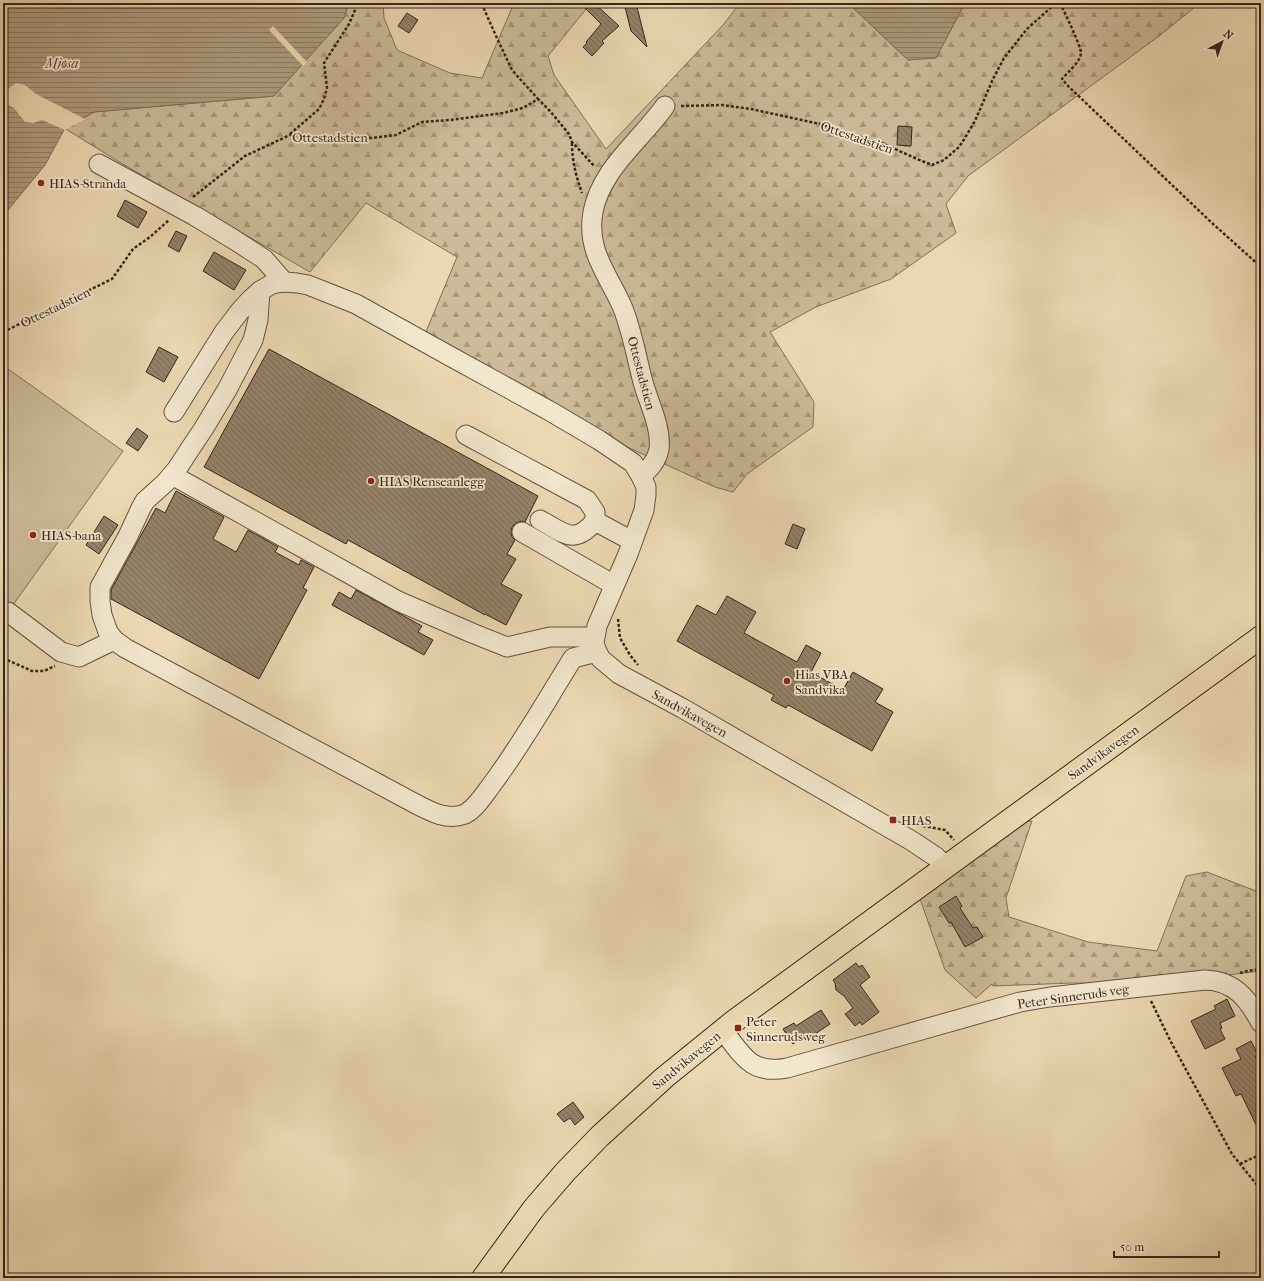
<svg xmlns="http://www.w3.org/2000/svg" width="1264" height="1281" viewBox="0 0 1264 1281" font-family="'IM FELL French Canon',serif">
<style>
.forest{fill:url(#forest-firs);stroke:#827059}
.garden{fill:#ccba98;stroke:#827059}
.water{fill:url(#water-rules);stroke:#7e6c56}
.pier{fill:#ebd8b2}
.building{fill:url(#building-back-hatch);stroke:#37251a}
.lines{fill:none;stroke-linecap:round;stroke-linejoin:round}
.minor-casing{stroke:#645240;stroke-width:21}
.major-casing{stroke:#37251a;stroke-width:24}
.path{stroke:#37251a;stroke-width:2.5;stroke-dasharray:3 2;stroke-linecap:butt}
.minor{stroke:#f2e6cd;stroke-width:19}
.major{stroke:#ebd8b2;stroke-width:22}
.poi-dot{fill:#8f2418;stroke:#f2e6cd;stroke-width:1.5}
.labels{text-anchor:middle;stroke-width:3.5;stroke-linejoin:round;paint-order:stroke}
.street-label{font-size:13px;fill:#37251a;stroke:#f2e6cd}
.poi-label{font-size:13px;fill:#37251a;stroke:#f2e6cd;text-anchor:start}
.water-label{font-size:14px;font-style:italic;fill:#5b4838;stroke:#f2e6cd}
</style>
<defs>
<pattern id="forest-firs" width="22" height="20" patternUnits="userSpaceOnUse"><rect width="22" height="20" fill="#ccba98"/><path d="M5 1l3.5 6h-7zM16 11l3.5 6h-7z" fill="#a6977b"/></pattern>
<pattern id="water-rules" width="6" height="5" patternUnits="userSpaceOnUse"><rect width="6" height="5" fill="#ae9b7e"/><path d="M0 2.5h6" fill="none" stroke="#8e7e66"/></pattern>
<pattern id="building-back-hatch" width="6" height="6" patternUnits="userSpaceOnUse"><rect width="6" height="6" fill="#958269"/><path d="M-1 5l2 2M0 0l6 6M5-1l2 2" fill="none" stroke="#7a6a56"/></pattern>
</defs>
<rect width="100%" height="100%" fill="#ebd8b2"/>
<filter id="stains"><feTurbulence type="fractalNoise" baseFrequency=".005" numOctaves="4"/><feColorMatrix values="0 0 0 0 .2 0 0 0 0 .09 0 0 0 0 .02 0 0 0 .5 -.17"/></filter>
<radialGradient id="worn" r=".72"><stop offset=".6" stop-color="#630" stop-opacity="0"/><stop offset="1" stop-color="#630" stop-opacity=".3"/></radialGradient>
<g class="forest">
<polygon points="349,3 383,3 384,18 397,50 450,73 482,78 514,3 591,3 548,56 554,75 606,149 724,24 740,3 848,3 908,60 936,57 965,3 1200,3 1159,36 968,176 946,204 956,233 891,279 816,307 770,332 814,402 813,427 747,474 733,492 715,487 592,431 423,339 457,257 366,203 310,272 121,163 64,128 94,112 274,96 343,18"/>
<polygon points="1032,821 1006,898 1009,917 1088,942 1157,951 1186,876 1207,872 1261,893 1261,971 1202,978 1156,985 1073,983 993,986 992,984 976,998 945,970 919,896 1011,822"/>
</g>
<polygon class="garden" points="4,366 123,451 3,619 3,367"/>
<g class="water">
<polygon points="3,3 349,3 344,18 274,96 94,112 65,128 45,165 3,216"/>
<polygon points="848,3 965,3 936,58 908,60"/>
</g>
<g class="pier">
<polygon points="273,26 307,62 303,66 269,30"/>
<polygon points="16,83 25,85 36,94 85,119 65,130 42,120 33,123 25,122 14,108 5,103 6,94 8,89"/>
</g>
<g class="building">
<polygon points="589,3 594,3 619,26 602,41 604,43 592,56 583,47 587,43 586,42 601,24 585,8"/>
<polygon points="624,3 636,3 647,47 631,31"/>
<polygon points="407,13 418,20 409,33 398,26"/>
<polygon points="898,126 912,127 911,146 897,145"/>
<polygon points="125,200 147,212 138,228 117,216"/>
<polygon points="176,231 187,236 179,252 168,246"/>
<polygon points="214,252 246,270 234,290 203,271"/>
<polygon points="159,347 178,357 164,382 146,372"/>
<polygon points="269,349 538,496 525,522 522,521 516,523 512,527 511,532 512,537 515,540 507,554 516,559 501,584 522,595 506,625 485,614 485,615 348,540 346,544 204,467"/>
<polygon points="137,428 148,436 138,451 126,443"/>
<polygon points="176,491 224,517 213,539 236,552 248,530 278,547 275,552 299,565 301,560 314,567 303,588 307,590 259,679 111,599 111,590 156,508 165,513"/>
<polygon points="104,516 118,525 99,554 86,545"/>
<polygon points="793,524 805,529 797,549 785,544"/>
<polygon points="356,590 422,626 418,632 433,640 424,655 332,605 339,592 351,599"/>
<polygon points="727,596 756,612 744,633 797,662 806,645 821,653 811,672 843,690 853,672 883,689 875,702 893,712 872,751 788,705 786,708 771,700 774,695 677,641 697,605 716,615"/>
<polygon points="956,896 962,906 960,908 973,928 977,927 983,937 965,947 951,922 949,923 939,907"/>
<polygon points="856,963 859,967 862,965 870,977 860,985 879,1012 862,1025 860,1022 855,1026 845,1014 853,1008 844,996 836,990 835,983 833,980"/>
<polygon points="1227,999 1235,1016 1220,1023 1222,1028 1220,1029 1225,1039 1205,1049 1191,1021 1216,1009 1214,1006"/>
<polygon points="821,1010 830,1024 806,1040 803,1037 793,1044 783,1029 794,1023 796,1026"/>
<polygon points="1251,1041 1258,1055 1255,1056 1261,1068 1261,1135 1241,1094 1236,1096 1222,1068 1241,1059 1236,1049"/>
<polygon points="573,1102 584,1117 575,1125 570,1118 564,1122 557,1114"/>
</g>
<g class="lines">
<g class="minor-casing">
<g id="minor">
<polyline points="99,164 195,216 233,239 264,259 284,282"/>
<polyline points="174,412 224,332 240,311 251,299 260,291 272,284 284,282 297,283 308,285 356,304 446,354 548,410 599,440 633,463 641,476 646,487 646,495 644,510 628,554 597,626 594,643 597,652 601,659 619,674 682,708 912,841 936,857 946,867"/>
<polyline points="466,435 587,500 595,512 595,521 632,541"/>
<polyline points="172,475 398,601 472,633 507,647 550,637 594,637"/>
<path d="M641,476C650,468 657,461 659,449C662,428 648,401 643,382C636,356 632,330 622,306C608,274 586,251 593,212C601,169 641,140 665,106"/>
<path d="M540,520C564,533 574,546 595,521"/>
<polyline points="522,532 614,585"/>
<path d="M8,612L61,652L79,657L114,640L125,648L416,804C431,812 448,821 465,814C475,809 484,795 490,787C521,746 546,701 573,658L597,652"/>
<polyline points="114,640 108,632 102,615 100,601 100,587 128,536 141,508 145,501 165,483 177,469 190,449 204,428 228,388 253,340 258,320 260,291"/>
<path d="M723,1030C742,1055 751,1075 787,1068L1020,1002L1050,997L1205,980C1235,981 1248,999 1261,1023"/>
</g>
</g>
<g class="major-casing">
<polyline id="major" points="483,1278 534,1208 566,1171 600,1136 665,1077 733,1022 1261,637"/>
</g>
<g class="path">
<polyline points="483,3 484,9 496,36 512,70 538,99"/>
<path d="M1060,3C1064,11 1081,46 1081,53C1081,61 1067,73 1062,79L1067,85L1212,223L1261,267"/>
<polyline points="681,106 722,105 751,109 820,124 884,144 917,159 932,165 944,160 959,147 963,141 975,121 993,79 1004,58 1027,29 1056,3"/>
<polyline points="290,134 319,109 324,99 327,88 324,63 349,24 358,3"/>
<path d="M572,143C572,161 576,176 582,193"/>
<polyline points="193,197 245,156 290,135 371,138 396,135 422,122 450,120 503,113 523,108 538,99 550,111 569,134 572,142 595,167"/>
<polyline points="3,332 112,279 133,249 150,237 169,220"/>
<polyline points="618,619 620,638 630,655 638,665"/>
<polyline points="3,658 32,671 44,671 55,666"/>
<polyline points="918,825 945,830 954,840"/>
<polyline points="1240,973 1247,971 1261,969"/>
<polyline points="1151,1001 1171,1042 1232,1154 1261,1190"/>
<polyline points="1240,1164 1261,1154"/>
</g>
<use href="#minor" class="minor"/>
<use href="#major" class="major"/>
</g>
<g class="poi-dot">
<circle cx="41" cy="183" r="4"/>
<circle cx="371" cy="481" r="4"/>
<circle cx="33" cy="535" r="4"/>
<circle cx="787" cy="681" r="4"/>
<rect x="889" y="816" width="8" height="8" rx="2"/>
<rect x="734" y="1024" width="8" height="8" rx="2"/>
</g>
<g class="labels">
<g class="street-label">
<text x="330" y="142">Ottestadstien</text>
<text transform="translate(857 137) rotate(19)" y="5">Ottestadstien</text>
<text transform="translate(55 307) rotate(-26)" y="5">Ottestadstien</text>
<text transform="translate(642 373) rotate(75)" y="5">Ottestadstien</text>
<text transform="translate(690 713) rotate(29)" y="5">Sandvikavegen</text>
<text transform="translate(1103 752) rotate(-36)" y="5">Sandvikavegen</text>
<text transform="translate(1073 996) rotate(-8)" y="5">Peter Sinneruds veg</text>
<text transform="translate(686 1060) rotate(-39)" y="5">Sandvikavegen</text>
</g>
<g class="poi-label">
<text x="49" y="188">HIAS-Stranda</text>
<text x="379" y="486">HIAS Renseanlegg</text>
<text x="41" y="540">HIAS-bana</text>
<text x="795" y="679">Hias VBA<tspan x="795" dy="15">Sandvika</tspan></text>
<text x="901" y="825">HIAS</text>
<text x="746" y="1026">Peter<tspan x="746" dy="15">Sinneruds veg</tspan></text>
</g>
<g class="water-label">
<text x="62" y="68">Mjøsa</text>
</g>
</g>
<rect width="1264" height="1281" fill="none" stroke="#ebd8b2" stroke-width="16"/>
<rect x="4" y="4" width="1256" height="1273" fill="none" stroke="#37251a" stroke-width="2"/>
<rect x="8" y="8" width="1248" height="1265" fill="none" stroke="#37251a"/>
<g transform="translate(1222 42) rotate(41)" stroke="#f2e6cd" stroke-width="3" paint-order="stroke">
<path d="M0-3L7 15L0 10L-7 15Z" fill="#37251a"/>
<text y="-6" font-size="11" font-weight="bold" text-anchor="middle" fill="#37251a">N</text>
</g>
<path d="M1114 1251v6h105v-6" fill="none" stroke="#37251a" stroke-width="2"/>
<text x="1120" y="1251" font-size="12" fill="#37251a" stroke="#f2e6cd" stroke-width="3" paint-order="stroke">50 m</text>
<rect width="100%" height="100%" filter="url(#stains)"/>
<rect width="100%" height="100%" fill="url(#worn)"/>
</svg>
